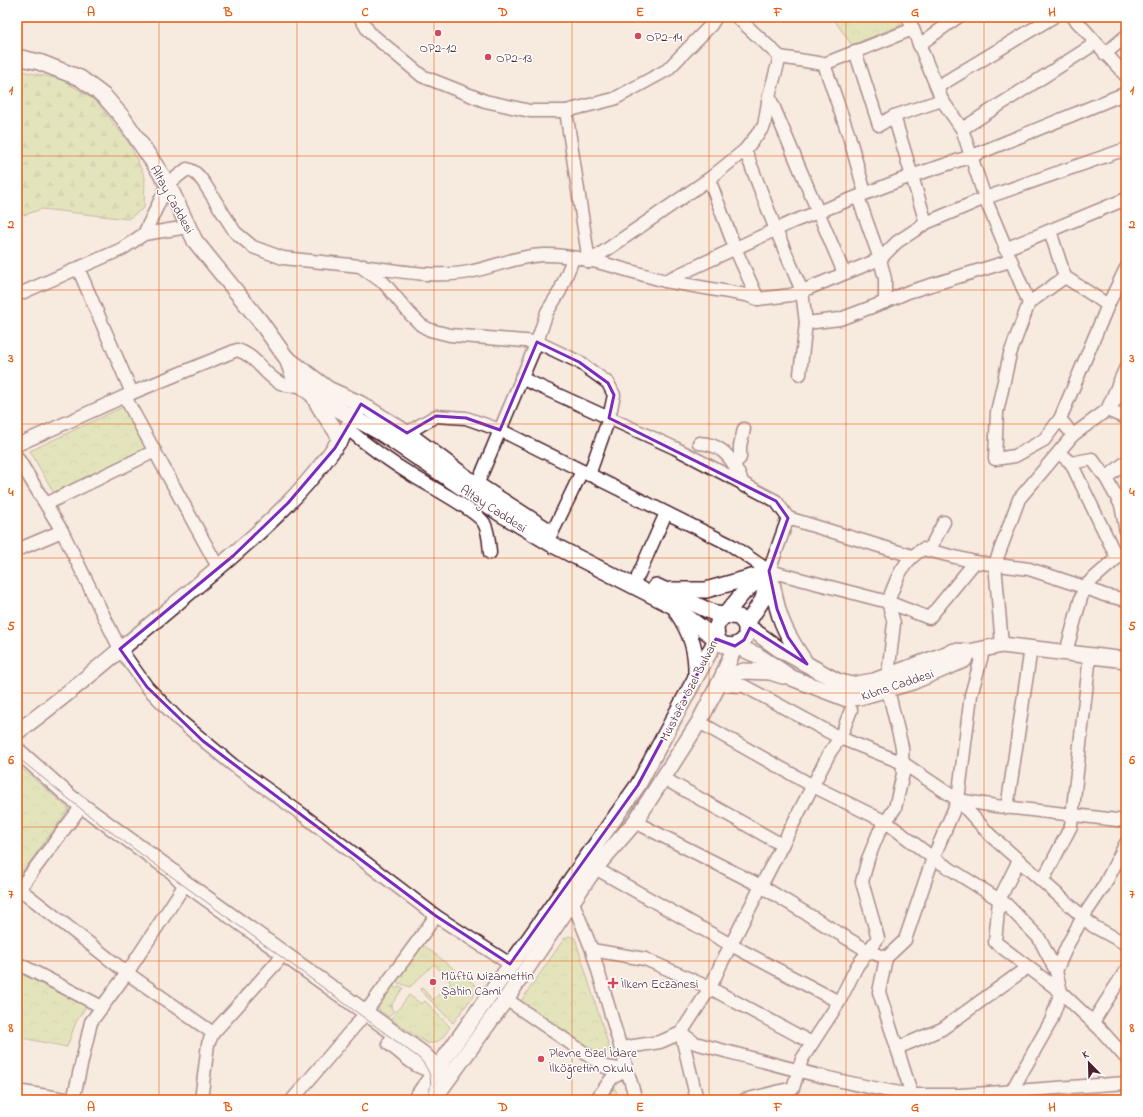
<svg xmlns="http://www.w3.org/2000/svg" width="1143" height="1117" viewBox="0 0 1143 1117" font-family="'Indie Flower',sans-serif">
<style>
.grass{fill:url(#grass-tufts);stroke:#8a7e5e}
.forest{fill:url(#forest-firs);stroke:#8a7e5e}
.park{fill:url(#park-crowns);stroke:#8a7e5e}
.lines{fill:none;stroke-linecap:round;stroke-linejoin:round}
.minor-casing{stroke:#4a1f2b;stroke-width:15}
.major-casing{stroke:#4a1f2b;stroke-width:18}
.minor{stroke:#fff;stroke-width:12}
.major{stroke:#fff;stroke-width:15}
.tram{stroke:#4a1f2b;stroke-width:1}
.marked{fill:none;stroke:#7b2cbf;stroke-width:3;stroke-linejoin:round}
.grid{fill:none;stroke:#e8590c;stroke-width:1;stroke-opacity:0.55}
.poi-dot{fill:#d1495b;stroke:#fff;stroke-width:1.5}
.labels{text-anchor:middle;stroke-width:3;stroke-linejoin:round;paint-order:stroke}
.poi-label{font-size:13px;fill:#4a1f2b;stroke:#fff;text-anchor:start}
.street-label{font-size:13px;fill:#4a1f2b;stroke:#fff}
.neatline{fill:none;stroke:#e8590c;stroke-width:1.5}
.grid-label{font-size:13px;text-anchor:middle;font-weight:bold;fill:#e8590c}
</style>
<defs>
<pattern id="grass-tufts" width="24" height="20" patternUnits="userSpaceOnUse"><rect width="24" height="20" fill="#cbdd92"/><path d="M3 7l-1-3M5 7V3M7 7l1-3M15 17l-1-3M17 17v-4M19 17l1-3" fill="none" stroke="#b0bd7e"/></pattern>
<pattern id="forest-firs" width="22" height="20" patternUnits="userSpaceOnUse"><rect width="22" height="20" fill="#cbdd92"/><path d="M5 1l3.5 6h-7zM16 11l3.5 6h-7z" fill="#b0bd7e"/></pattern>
<pattern id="park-crowns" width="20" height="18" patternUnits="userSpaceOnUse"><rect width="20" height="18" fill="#cbdd92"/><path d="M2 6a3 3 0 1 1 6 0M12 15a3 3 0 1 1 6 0" fill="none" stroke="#b0bd7e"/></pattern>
</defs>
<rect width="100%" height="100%" fill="#f7eadf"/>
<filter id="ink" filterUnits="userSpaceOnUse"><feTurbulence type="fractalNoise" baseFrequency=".025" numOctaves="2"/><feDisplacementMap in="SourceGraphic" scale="8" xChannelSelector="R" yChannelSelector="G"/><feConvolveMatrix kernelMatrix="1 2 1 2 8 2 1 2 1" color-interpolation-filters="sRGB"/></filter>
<g filter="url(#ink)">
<g class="grass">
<polygon points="423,945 479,988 453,1023 420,990 422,988 433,1000 451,983 434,964 410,987 396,982"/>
<polygon points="393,986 397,989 399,986 403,988 392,1004 392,1007 389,1005 394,1011 389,1017 380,1011 378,1007"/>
<path d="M409,995L421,1004L425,1001L450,1027C444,1036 439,1045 427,1043L391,1019Z"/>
</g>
<g class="forest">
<polygon points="17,70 64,80 97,102 129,143 145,177 144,208 128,219 42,209 24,215 17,210"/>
<polygon points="610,1089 615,1089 620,1100 603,1100"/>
</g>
<g class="park">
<polygon points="832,17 898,17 901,25 852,45"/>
<polygon points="129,404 150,446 54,493 30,451"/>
<polygon points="17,764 69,809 18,878 17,877"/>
<polygon points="569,936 575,938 610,1050 598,1056 521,1001 564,939"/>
<polygon points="17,972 86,1006 76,1022 67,1047 17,1037"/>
</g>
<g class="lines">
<g class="minor-casing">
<g id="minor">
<polyline points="360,17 369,32 422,76 485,101 530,111 566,111 614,99 667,70 711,25 716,17"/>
<polyline points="737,17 780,57 824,64 913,29"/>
<polyline points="908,17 942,100 962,129 985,198 1029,303"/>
<polyline points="1073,17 1126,76"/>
<polyline points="919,45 958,17"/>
<polyline points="855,51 879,125 894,116"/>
<polyline points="1105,54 1126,36"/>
<polyline points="780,57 769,96 844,273"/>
<polyline points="824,64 849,136 865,193"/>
<polyline points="937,87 1053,17"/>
<polyline points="942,100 894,116 926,223 985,198 1126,149"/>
<polyline points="566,111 589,262 709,179 745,150 764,126 769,96"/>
<polyline points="962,129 1096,43"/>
<polyline points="745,150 776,230 802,291 806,323 840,319 885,302 885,279 880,259 858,197"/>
<polyline points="709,179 735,248 758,299"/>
<polyline points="926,223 897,242 880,259 802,291 791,295 758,299 746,295 665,281 792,222 911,176 972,156 1126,93"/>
<polyline points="1050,231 1065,277"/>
<path d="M144,234L168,184L187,169C195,171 199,176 204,183L235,232L253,247L283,258L360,266L384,283L410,314L421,325L430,330L450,335L537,342L579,362L608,383L614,395L609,418L589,475"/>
<polyline points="1005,249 1126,199"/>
<path d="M363,266C396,271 437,278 469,272C494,267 517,256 543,255C582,254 628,271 665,281"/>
<polyline points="78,268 132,393"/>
<polyline points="1126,268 1108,305 1060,419 1073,435 1107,410 1126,367"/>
<polyline points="17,295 122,249 144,234 188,227"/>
<polyline points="885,302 908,292 1010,261"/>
<polyline points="800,374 806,323"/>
<polyline points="521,378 675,448 776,501 788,518 769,571"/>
<polyline points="1126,388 1107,410 1126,418"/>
<polyline points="125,397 218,567"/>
<polyline points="1060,419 1044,440 1015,456 995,459 997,412 1010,354 1029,303 1065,277 1108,305"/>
<path d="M348,429C369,447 392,463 415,477C431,487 476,510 484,523C489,532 489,543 490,553"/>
<path d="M407,433L436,416L466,418L500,430L731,545L769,571L888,602C896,580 902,561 923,549L975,562"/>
<path d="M699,443C726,444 735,464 744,486"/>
<path d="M17,445L132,393L237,350C263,357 268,391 301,385"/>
<polyline points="1059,453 1071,463 1117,558"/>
<polyline points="17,457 62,531 17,550"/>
<polyline points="735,463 740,458 740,446 744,429"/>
<polyline points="1071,463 1092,459 1106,478 1121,505 1126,532"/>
<polyline points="1106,478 1126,462"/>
<polyline points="477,485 537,342 547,312 560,291 573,259"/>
<polyline points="46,504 155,451"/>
<polyline points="788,518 912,556"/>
<polyline points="62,531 120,649 147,687 179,720 233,765 299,812 436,916 510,964"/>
<polyline points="552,533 582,471"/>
<polyline points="929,550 944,522"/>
<polyline points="638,576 666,513"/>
<polyline points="1002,645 995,564 1019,499 1073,435"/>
<polyline points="1066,652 1084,587 1104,595 1126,600"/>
<polyline points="888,675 894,623 888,602 929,618 975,562 1029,569 1084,587 1126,550"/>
<polyline points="718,685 744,686 840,738 903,763 958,800"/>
<path d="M851,710L840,738L830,752L721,964L710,988L681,1033L695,1043C767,1062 838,1083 912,1095L914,1100"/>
<polyline points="699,722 813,786 886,822 933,858 1006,904 1039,938 1056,971"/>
<polyline points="663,778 782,845"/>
<polyline points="1007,808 1031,648"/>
<polyline points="1126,821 996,806 958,800 990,835 1083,917 1093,926 1126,944"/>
<polyline points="635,822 761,886 868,951 886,958 905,940 933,858 958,800 971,695 984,648"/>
<polyline points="1019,860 999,900 995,942 1061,992 1056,971 1068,944 1083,917 1104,886 1126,843"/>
<polyline points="595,868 731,945 839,1002"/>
<polyline points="1043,880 1071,826 1090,655"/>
<polyline points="17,887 127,973 213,1033"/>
<polyline points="17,892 78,811"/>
<polyline points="572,900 592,950 636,1100"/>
<polyline points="592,950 645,959 710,988 812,1043"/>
<polyline points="886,958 879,992 912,1095 960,1095 1126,1083"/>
<polyline points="17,963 102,1007"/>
<polyline points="506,999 605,1067 627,1070 612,1078 596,1100"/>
<polyline points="365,1013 436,916"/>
<polyline points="1093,1022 1126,970"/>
<polyline points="621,1048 660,1042 681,1033 697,1100"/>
<polyline points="897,1048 942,1029 1028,967"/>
<polyline points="17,1091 71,1100"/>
<polyline points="1011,1092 1051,1021 1061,992 1100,1029 1126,1058"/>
<polyline points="73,1100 91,1022 127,973 182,889"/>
<polyline points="201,1100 208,1044 213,1033 278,961"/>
<polyline points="292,1100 360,1020"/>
<polyline points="744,1100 793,1088 802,1059 839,1002 857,966 878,938 862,882 868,859 879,832 895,808 903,774 902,747 890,698"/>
</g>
</g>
<g class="major-casing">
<g id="major">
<polyline points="17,57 39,62 80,78 105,97 123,118 168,184 195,241 260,321 287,359 293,375 301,385 314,396 381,433 501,514 553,545 673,606 724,645 735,646 757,655 792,678 847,699 860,697 912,682 964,660 969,652"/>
<polyline points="288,359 328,389 361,404 407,433 467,478 546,529"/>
<path d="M314,396C320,412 333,424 341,440"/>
<path d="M770,574C773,586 775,599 778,610C783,629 794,646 805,662"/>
<polyline points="656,586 716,614 739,617 746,625 779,649 837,681 851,685 874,681 954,651 969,652 1002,645 1126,660"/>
<polyline points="671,590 706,590 759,575"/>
<path d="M677,612C691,633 697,651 696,676"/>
<polyline points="722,678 744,671 770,672 783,676"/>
<path d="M17,732C67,696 113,655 161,616C232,556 315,493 358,409"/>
<polyline points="17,750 70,797 172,871 181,880 422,1053 444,1074"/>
<path d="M390,1043C403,1052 419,1072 436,1068"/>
<polyline points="415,1100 638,785 717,638 716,628 718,623 744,592 769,571"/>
<polyline points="433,1100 506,999 595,868 635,822 699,722 722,678 735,646 744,640 746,635 746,625 763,599 769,571"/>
</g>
</g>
<use href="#minor" class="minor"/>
<use href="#major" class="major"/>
<path class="tram" d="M17,757L96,821L419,1058C431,1071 435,1084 425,1100"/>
</g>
</g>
<path d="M0 0H1143V1117H0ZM537,342L579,362L608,383L614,395L609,418L776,501L788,518L769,571L777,609L788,637L807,664L750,628L744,640L735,646L716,639L638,785L510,964L436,916L203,741L147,687L120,649L233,556L288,503L335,448L361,404L407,433L436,416L466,418L500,430Z" fill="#f7eadf" fill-opacity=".55" fill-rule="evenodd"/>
<path class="marked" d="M537,342L579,362L608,383L614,395L609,418L776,501L788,518L769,571L777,609L788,637L807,664L750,628L744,640L735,646L716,639L638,785L510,964L436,916L203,741L147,687L120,649L233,556L288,503L335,448L361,404L407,433L436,416L466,418L500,430Z"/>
<path class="grid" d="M159,17V1100M297,17V1100M434,17V1100M572,17V1100M709,17V1100M846,17V1100M984,17V1100M17,156H1126M17,290H1126M17,424H1126M17,558H1126M17,693H1126M17,827H1126M17,961H1126"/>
<g class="poi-dot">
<circle cx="438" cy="33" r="4"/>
<circle cx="638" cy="36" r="4"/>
<circle cx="488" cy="57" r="4"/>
<circle cx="433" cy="982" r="4"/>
<path d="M611 977h4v4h4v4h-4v4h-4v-4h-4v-4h4z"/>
<circle cx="541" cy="1059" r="4"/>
</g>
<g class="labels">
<g class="poi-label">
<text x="646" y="41">OP2-14</text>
<text x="438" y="52" text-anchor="middle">OP2-12</text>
<text x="496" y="62">OP2-13</text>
<text x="441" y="980">Müftü Nizamettin<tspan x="441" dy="15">Şahin Cami</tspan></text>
<text x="621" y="988">İlkem Eczanesi</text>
<text x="549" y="1057">Plevne Özel İdare<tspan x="549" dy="15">İlköğretim Okulu</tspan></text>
</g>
<g class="street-label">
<text transform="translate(173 199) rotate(61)" y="5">Altay Caddesi</text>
<text transform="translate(494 508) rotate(33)" y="5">Altay Caddesi</text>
<text transform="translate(897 684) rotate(-18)" y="5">Kıbrıs Caddesi</text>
<text transform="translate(688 690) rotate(-63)" y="5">Mustafa Özel Bulvarı</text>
</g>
</g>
<rect width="1143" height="1117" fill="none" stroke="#fff" stroke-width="44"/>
<g transform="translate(1089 1063) rotate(337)" stroke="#ffffff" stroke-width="3" paint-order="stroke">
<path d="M0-3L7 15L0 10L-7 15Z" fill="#4a1f2b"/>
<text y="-6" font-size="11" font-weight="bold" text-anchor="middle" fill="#4a1f2b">K</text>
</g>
<rect x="22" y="22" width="1099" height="1073" class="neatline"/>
<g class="grid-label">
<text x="91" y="16">A</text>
<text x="228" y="16">B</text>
<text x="365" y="16">C</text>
<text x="503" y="16">D</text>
<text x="640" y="16">E</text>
<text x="778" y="16">F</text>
<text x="915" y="16">G</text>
<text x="1052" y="16">H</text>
<text x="11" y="94">1</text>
<text x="1132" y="94">1</text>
<text x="11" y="228">2</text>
<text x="1132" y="228">2</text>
<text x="11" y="362">3</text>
<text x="1132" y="362">3</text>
<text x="11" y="496">4</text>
<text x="1132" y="496">4</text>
<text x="11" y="630">5</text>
<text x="1132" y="630">5</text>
<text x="11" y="764">6</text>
<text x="1132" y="764">6</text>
<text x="11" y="898">7</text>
<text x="1132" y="898">7</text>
<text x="11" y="1032">8</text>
<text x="1132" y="1032">8</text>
<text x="91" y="1111">A</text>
<text x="228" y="1111">B</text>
<text x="365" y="1111">C</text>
<text x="503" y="1111">D</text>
<text x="640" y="1111">E</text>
<text x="778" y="1111">F</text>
<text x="915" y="1111">G</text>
<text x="1052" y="1111">H</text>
</g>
</svg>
